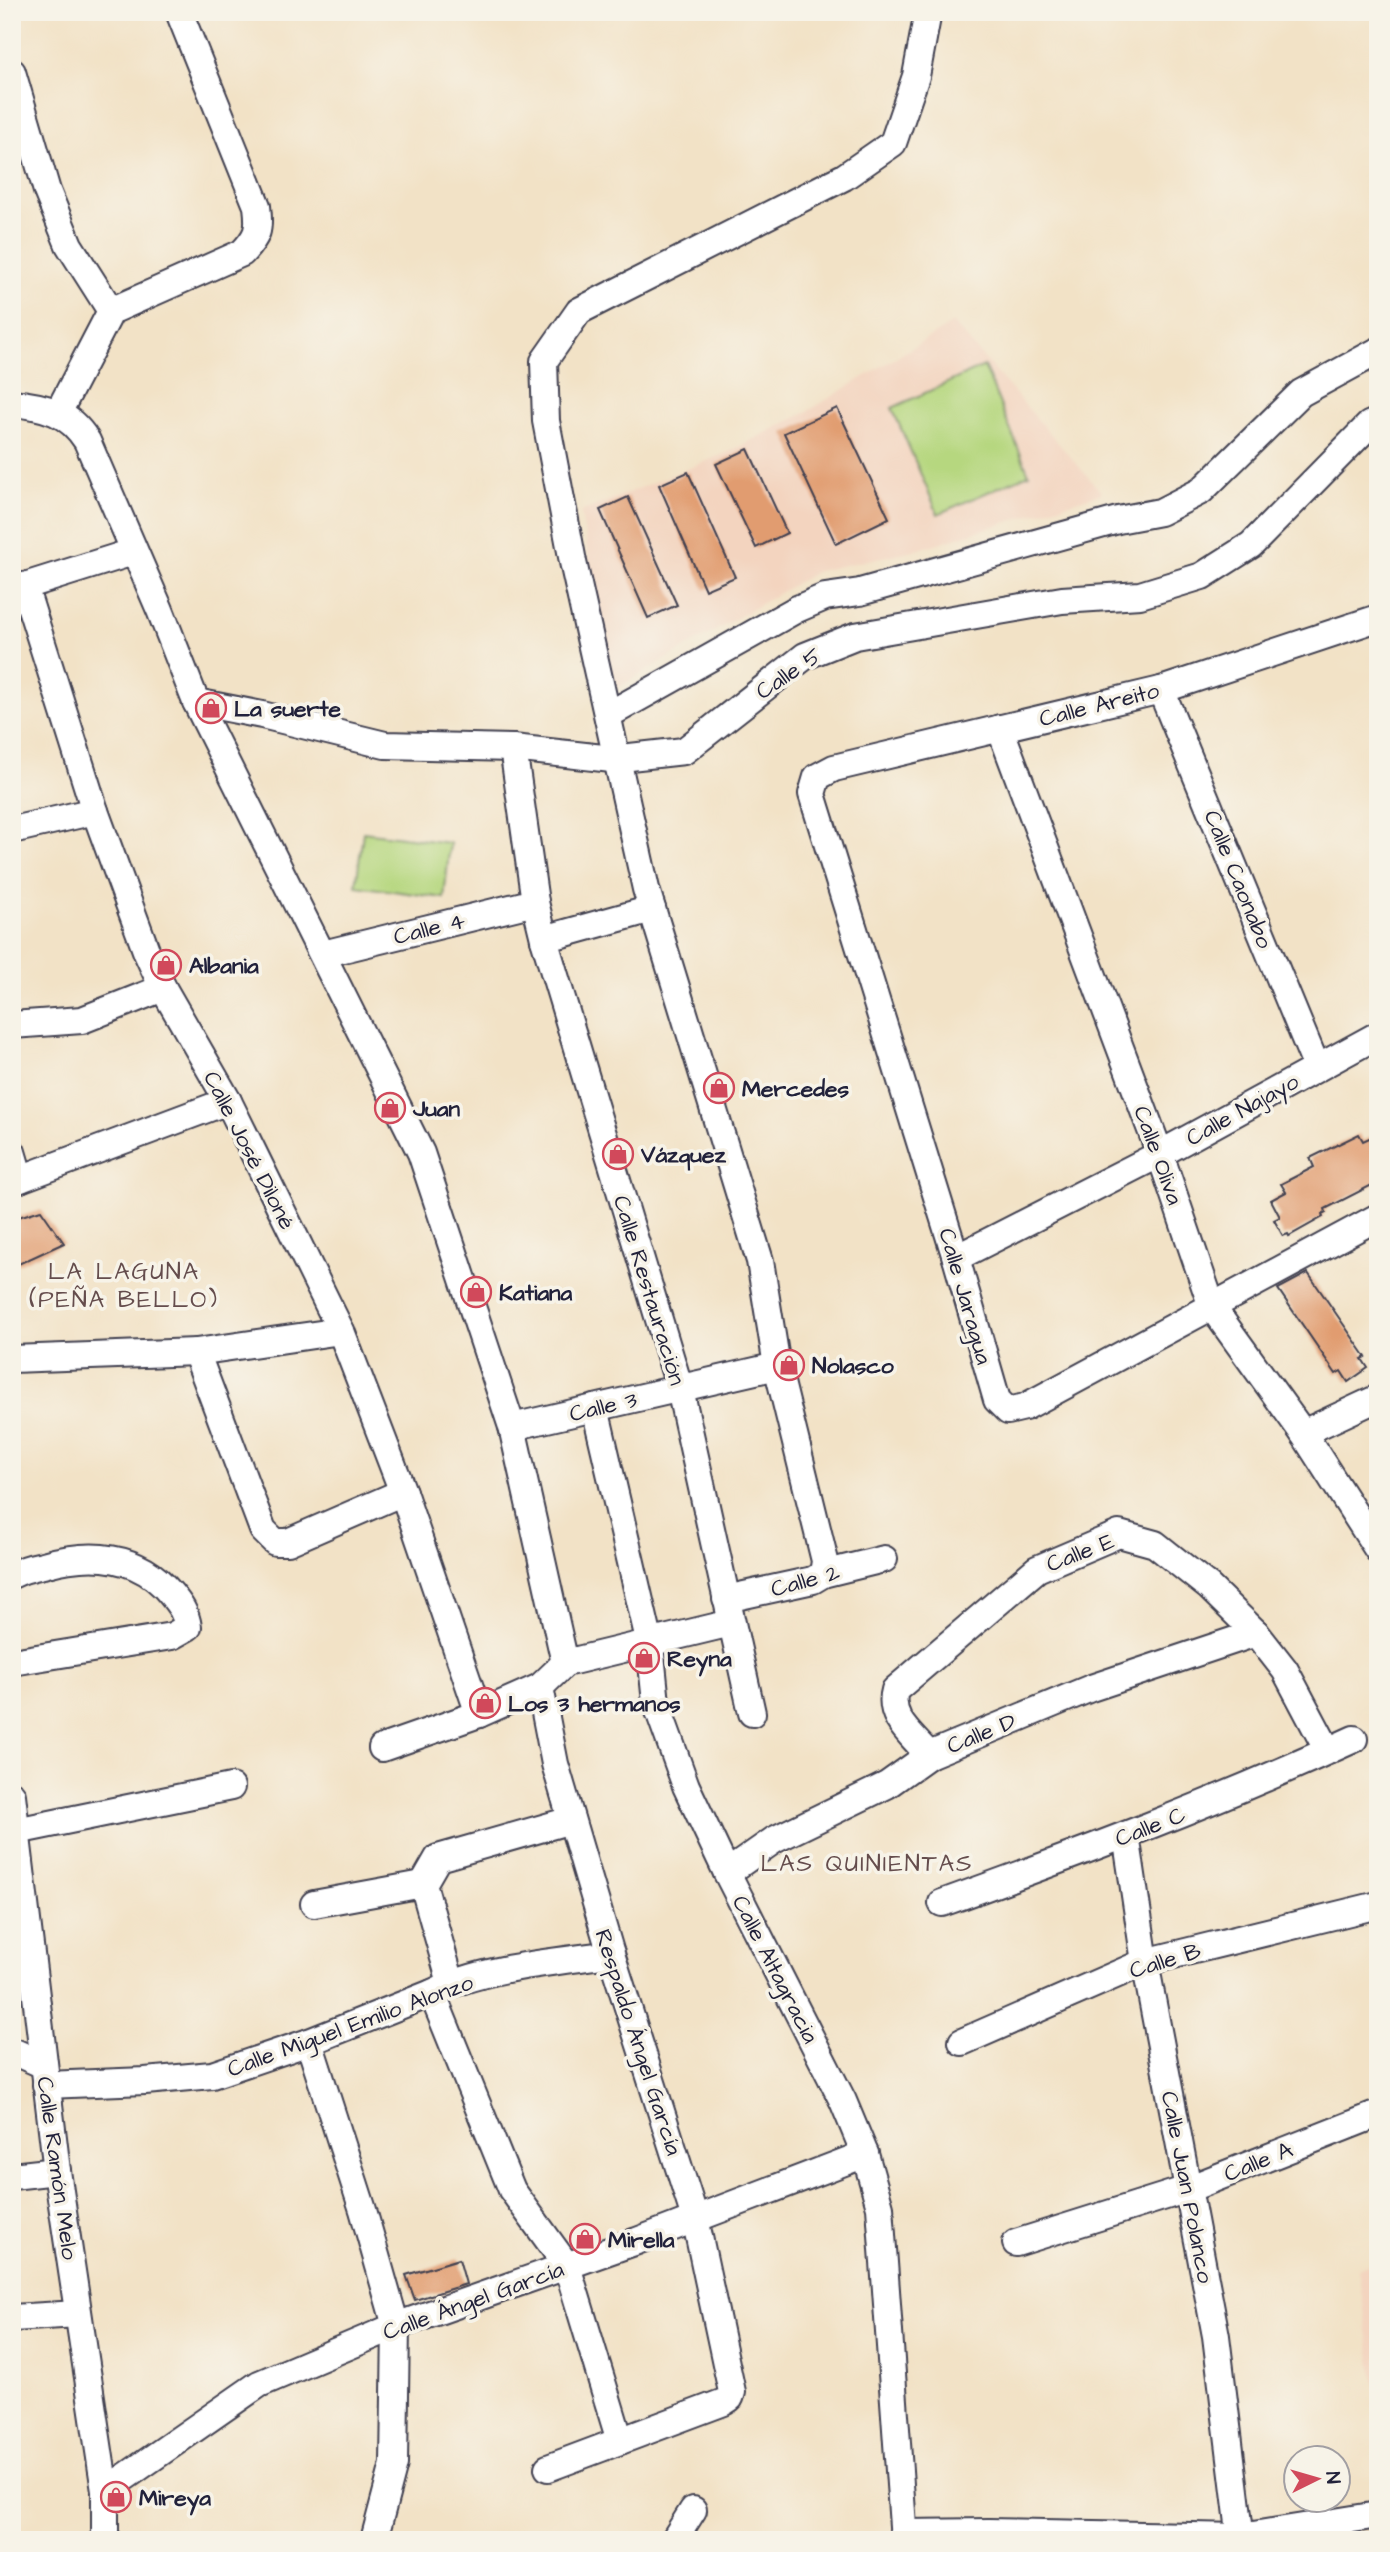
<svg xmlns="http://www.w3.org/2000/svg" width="1390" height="2552" viewBox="0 0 1390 2552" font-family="'Architects Daughter',sans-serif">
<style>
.built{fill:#f3d4bf}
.green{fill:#b6d77f;stroke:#6c7c5d;stroke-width:2}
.building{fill:#e19c6f}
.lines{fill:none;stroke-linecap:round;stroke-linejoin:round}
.minor-casing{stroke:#413f50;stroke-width:30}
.minor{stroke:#fff;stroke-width:26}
.labels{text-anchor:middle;stroke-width:7;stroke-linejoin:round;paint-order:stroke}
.street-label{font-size:23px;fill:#22223b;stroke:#f7f3e8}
.poi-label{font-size:23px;font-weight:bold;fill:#22223b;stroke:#f7f3e8;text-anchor:start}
.neighbourhood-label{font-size:24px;letter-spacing:2px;fill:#654d4d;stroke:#f7f3e8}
</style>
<rect width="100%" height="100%" fill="#f7f3e8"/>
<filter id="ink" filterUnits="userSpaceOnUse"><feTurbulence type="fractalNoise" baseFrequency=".0143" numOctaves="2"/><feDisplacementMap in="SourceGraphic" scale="14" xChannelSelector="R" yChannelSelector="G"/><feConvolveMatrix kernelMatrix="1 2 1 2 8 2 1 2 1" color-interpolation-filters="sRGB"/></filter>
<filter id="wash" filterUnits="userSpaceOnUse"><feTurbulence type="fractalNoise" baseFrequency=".00686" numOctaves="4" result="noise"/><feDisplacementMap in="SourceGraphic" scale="28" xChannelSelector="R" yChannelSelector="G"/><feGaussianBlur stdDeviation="1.57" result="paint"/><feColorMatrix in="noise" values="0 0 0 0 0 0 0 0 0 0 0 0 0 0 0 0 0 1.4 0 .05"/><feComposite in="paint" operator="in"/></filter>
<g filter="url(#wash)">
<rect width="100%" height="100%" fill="#f2e2c6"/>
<g class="built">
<polygon points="953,323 1102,493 919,549 817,571 612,691 581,512 729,452 805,413"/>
<polygon points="1378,2262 1378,2408 1358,2268"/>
</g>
<g class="green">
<polygon points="984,366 1029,474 938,514 892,408"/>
<polygon points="363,832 450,843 444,898 356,886"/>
</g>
<g id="blocks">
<g class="building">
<polygon points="837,408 889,518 836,544 784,433"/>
<polygon points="748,449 787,533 756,548 716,464"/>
<polygon points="688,472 735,577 705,590 659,485"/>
<polygon points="628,497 677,605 648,618 600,510"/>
<polygon points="1359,1134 1363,1141 1378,1134 1378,1182 1325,1209 1326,1212 1322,1214 1323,1217 1289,1236 1288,1234 1283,1236 1274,1220 1280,1217 1271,1200 1286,1192 1281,1184 1314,1167 1310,1158"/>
<polygon points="41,1210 64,1243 12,1267 12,1219"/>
<polygon points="1308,1273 1366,1357 1362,1359 1368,1368 1348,1382 1341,1371 1336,1374 1278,1289"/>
<polygon points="459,2259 466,2284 415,2300 406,2275"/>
</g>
</g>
</g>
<g filter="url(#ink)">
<use href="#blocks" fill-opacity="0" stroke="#413f50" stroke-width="2"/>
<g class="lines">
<g class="minor-casing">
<g id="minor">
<polyline points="12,72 47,191 69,245 111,311"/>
<path d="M12,403C45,406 69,412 87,441L160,610L196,702L421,1153L512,1427L565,1663"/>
<path d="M58,413L111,311L242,253C258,236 260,230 257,206L179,12"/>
<polyline points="24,586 95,811 147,953 163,988 228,1101 341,1331 403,1492 479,1714"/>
<polyline points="12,590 133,552"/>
<polyline points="1378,618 1161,690 834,768 817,777 812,794 956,1258 997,1400 1008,1411 1025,1407 1378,1217"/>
<polyline points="1161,690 1317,1068"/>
<polyline points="196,702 262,715 385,745 513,748 612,759 684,751 805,656 855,636 1062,600 1140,595 1202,576 1251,545 1369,425 1378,421"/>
<polyline points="608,715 797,609 825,597 860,592 1118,520 1160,512 1201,491 1301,393 1378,351"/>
<polyline points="1000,728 1160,1154 1212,1307 1303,1433 1378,1550"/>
<polyline points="513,748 535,902 544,939 680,1389 752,1713"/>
<polyline points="12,830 95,811"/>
<polyline points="544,939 652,909"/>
<polyline points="323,954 535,902"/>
<polyline points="12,1025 82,1020 163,988"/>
<polyline points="12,1152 20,1179"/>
<polyline points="12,1182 228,1101"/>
<polyline points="956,1258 1160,1154 1378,1035"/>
<polyline points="196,1352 263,1530 275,1542 288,1542 403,1492"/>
<polyline points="12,1359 196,1352 341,1331"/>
<polyline points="595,1408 650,1644 656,1703 686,1786 727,1873 843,2101 865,2154 880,2207 904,2540"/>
<polyline points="512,1427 777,1366"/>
<polyline points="1303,1433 1378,1398"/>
<polyline points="823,1574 825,1561 777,1366 760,1261 646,889 573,562 546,421 544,361 579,311 844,177 893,143 916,76 928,12"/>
<path d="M12,1575C21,1570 33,1567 43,1565C89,1552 138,1553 171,1594C180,1605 186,1613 188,1627L172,1636L12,1662"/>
<polyline points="726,1599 813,1580 823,1574 884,1559"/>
<polyline points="540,1687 555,1764 611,1954 695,2218 732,2392 730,2398 724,2402 548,2468"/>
<polyline points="382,1748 479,1714 540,1687 565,1663 731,1623"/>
<path d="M929,1755C912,1735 887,1718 895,1690L1037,1569L1119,1534L1155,1544L1209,1587L1256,1633L1285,1670L1328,1751"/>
<polyline points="12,1795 57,2171 105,2491 105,2540"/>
<polyline points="16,1831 231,1787"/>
<polyline points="1126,1835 1145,1962 1216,2336 1241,2540"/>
<polyline points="727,1873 774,1840 887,1785 929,1755 1091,1688 1256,1633"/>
<path d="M942,1903C1081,1853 1219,1801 1354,1739"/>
<polyline points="314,1904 423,1884"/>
<polyline points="451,1983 423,1884 438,1858 571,1820"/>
<polyline points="432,1993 512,2190 567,2266 620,2441"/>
<polyline points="309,2042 363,2210 396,2326 394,2464 374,2540"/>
<polyline points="962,2042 1145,1962 1378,1905"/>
<polyline points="12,2051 44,2065"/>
<path d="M46,2085L145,2081L212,2075L309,2042L432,1993C482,1967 555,1962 611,1954"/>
<polyline points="12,2176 57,2171"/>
<polyline points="1016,2243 1188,2189 1378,2114"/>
<polyline points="12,2318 78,2314"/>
<polyline points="105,2491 259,2384 396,2326 637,2241 865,2154"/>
<polyline points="903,2533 989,2532 1241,2537 1378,2515"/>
<polyline points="674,2540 693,2510"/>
</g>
</g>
<use href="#minor" class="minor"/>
</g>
</g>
<defs>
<g id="shop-ring" transform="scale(1.575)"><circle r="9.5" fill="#f7f3e8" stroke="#d1495b" stroke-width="1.5"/><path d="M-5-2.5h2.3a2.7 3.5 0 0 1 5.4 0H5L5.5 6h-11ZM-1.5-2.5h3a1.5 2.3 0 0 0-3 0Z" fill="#d1495b"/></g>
</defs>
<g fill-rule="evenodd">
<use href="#shop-ring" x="211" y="708"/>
<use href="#shop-ring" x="166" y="965"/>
<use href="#shop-ring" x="719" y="1088"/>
<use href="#shop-ring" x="390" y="1108"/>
<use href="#shop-ring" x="618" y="1154"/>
<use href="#shop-ring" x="476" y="1292"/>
<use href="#shop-ring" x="789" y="1365"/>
<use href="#shop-ring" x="644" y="1658"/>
<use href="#shop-ring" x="485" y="1703"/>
<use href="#shop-ring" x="585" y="2239"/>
<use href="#shop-ring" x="116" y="2497"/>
</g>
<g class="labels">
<g class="street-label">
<text transform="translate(788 673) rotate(-34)" y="8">Calle 5</text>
<text transform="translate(1099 704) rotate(-14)" y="8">Calle Areito</text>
<text transform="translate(1239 879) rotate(68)" y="8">Calle Caonabo</text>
<text transform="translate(429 928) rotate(-14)" y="8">Calle 4</text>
<text transform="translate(1242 1109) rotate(-29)" y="8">Calle Najayo</text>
<text transform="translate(250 1150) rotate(63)" y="8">Calle José Diloné</text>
<text transform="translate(1159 1155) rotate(70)" y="8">Calle Oliva</text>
<text transform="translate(650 1290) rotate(73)" y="8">Calle Restauración</text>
<text transform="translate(966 1296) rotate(74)" y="8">Calle Jaragua</text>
<text transform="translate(603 1406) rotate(-13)" y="8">Calle 3</text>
<text transform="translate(1080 1552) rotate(-21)" y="8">Calle E</text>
<text transform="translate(805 1580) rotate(-15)" y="8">Calle 2</text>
<text transform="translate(981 1733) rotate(-22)" y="8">Calle D</text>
<text transform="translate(1150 1826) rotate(-21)" y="8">Calle C</text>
<text transform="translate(1165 1960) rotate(-17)" y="8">Calle B</text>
<text transform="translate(776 1969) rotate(63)" y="8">Calle Altagracia</text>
<text transform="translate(350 2025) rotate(-20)" y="8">Calle Miguel Emilio Alonzo</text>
<text transform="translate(639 2042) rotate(72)" y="8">Respaldo Ángel García</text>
<text transform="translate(1258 2161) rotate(-22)" y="8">Calle A</text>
<text transform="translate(58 2168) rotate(82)" y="8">Calle Ramón Melo</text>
<text transform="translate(1188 2187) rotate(79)" y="8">Calle Juan Polanco</text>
<text transform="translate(473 2300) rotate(-20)" y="8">Calle Ángel García</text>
</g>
<g class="poi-label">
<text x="234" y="716">La suerte</text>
<text x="189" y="973">Albania</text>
<text x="742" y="1096">Mercedes</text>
<text x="413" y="1116">Juan</text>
<text x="641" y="1162">Vázquez</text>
<text x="499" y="1300">Katiana</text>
<text x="812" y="1373">Nolasco</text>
<text x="667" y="1666">Reyna</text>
<text x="508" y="1711">Los 3 hermanos</text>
<text x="608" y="2247">Mirella</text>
<text x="139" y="2505">Mireya</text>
</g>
<g class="neighbourhood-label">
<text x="124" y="1279">LA LAGUNA<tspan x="124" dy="28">(PEÑA BELLO)</tspan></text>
<text x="867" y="1871">LAS QUINIENTAS</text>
</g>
</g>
<rect width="1390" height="2552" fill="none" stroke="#f7f3e8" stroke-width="42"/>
<g transform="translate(1317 2479) rotate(85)"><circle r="33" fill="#f7f3e8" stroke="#a29fa3" stroke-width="2"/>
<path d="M0-5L12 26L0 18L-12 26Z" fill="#d1495b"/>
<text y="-10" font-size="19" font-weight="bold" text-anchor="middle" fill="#22223b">N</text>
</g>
</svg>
